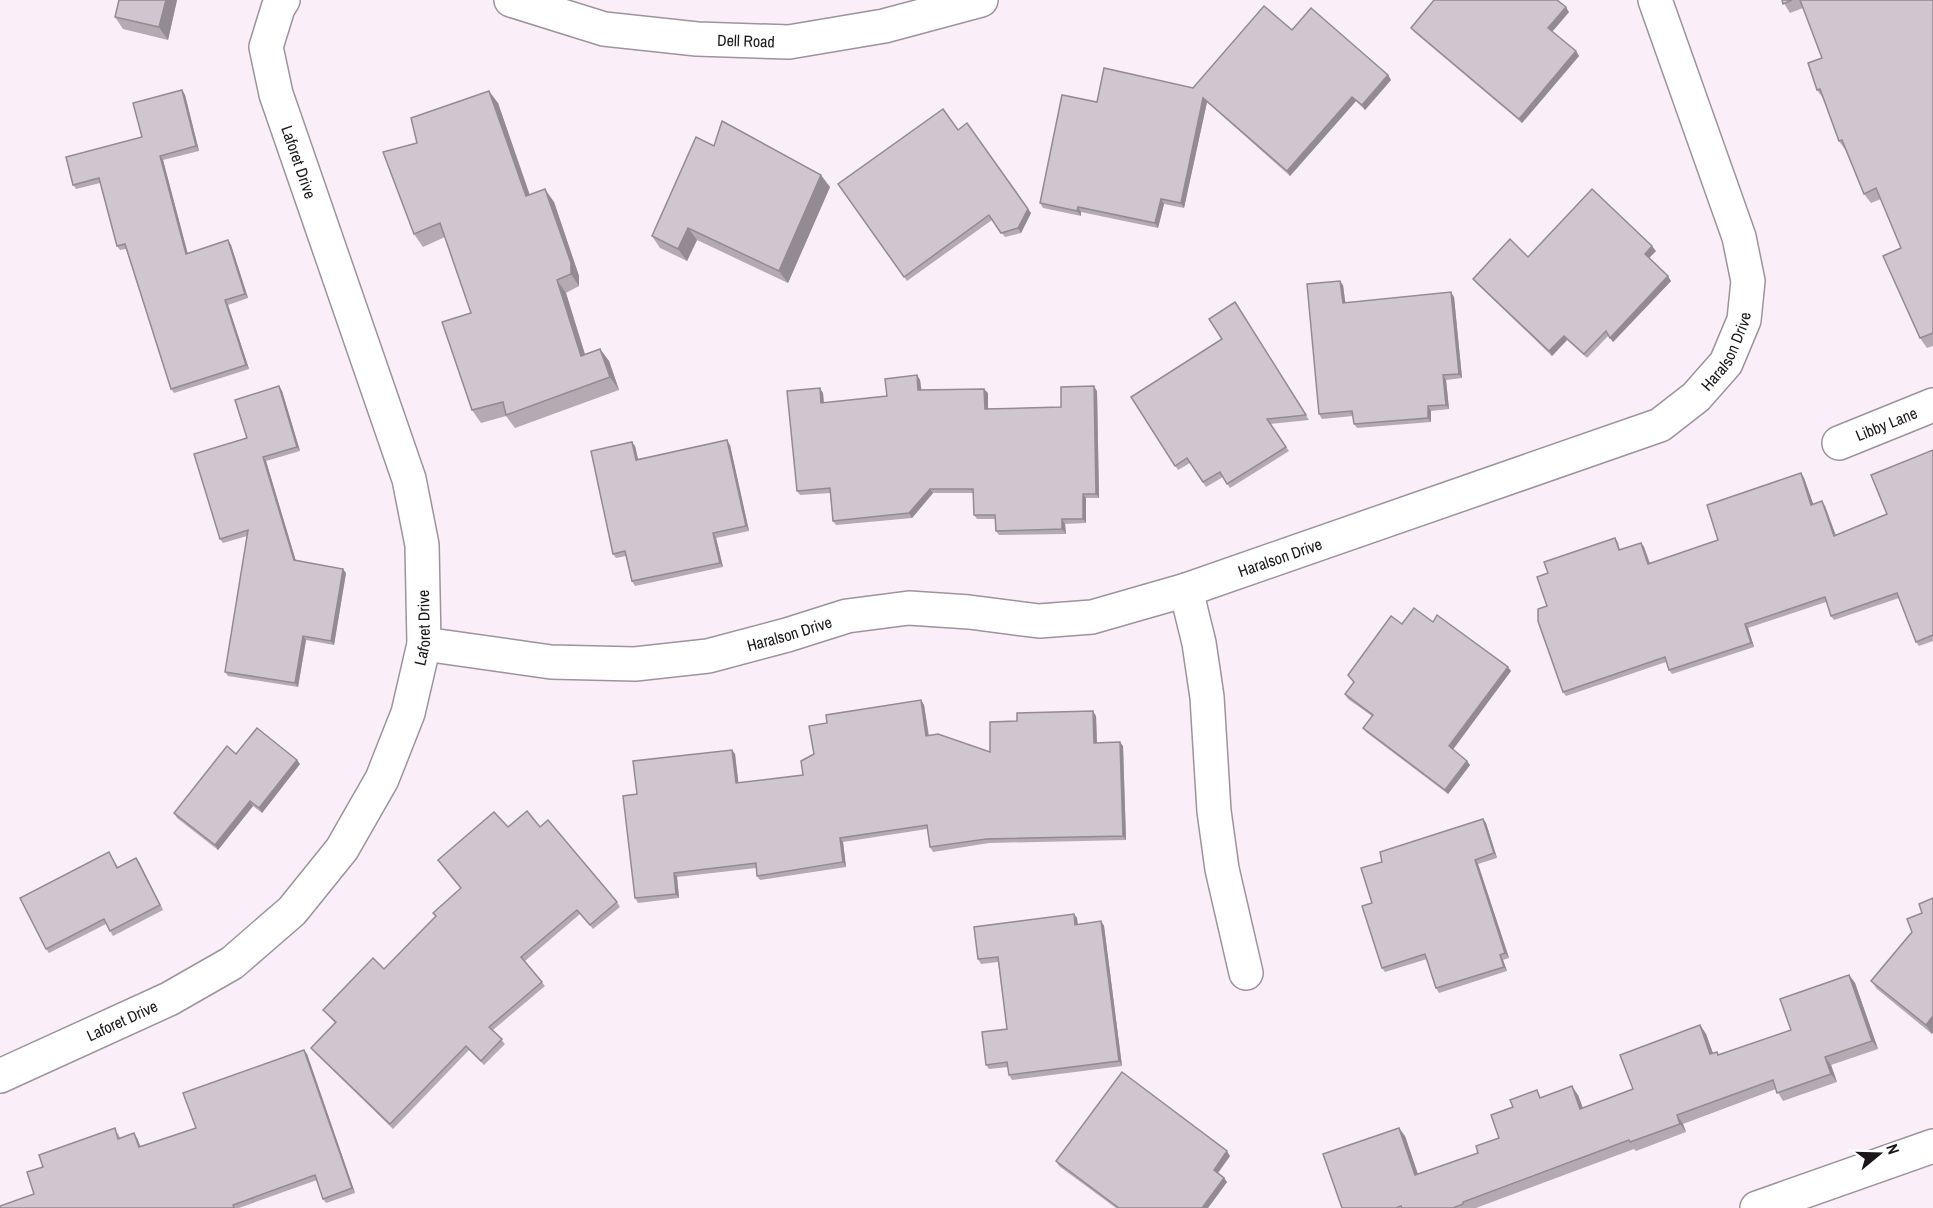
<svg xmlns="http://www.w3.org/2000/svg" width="1933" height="1208" viewBox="0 0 1933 1208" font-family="'Archivo Narrow',sans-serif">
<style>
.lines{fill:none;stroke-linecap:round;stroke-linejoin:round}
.minor-casing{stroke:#9d939b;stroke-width:36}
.tertiary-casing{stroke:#9d939b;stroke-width:36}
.minor{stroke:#fff;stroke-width:33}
.tertiary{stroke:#fff;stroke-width:33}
.wall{fill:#b3aab2}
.shaded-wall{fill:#928b91}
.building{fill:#d0c6cf;stroke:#928b91;stroke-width:1.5}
.labels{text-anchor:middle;stroke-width:4.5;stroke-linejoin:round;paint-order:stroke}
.street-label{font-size:16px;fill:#1a1619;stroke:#fff}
</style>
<rect width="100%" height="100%" fill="#faeff9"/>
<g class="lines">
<g class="minor-casing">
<g id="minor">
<path id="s1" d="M1839,443L1933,405"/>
<polyline points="1186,590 1199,643 1207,697 1214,811 1222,869 1246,973"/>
<path id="s2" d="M424,644L551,662L635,664L708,656L787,635L847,616L909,608L969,612L1039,621L1092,617L1186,590L1660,425L1696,397L1726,363L1744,320L1748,281L1739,237L1655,0"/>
<path id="s3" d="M0,1076L169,999L232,963L292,911L342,849L382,779L408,713L424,644L422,545L409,479L276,94L266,47L278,8L283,0"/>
<polyline points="1757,1208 1933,1146"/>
</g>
</g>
<g class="tertiary-casing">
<g id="tertiary">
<path id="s4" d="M511,0L604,29L697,39L789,42L884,26L981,0"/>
</g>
</g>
<use href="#minor" class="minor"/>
<use href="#tertiary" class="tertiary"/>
</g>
<g class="wall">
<polygon points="177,0 168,40 123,29 115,17"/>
<polygon points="1782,0 1933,0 1933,346 1927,348 1920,338 1901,248 1881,199 1871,203 1864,194 1846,151 1839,141 1823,98 1817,90 1822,58 1803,8 1790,13"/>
<polygon points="1569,12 1552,32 1576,51 1579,56 1522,123 1414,32 1411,28"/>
<polygon points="1292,30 1388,75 1391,80 1365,110 1356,101 1290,176 1207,102 1184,208 1164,204 1158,228 1081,212 1081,216 1043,208 1040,203 1097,102 1193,88"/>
<polygon points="182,90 185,95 199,151 163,160 188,254 228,240 231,245 248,298 228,305 249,369 174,393 171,389 126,249 120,250 117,246 100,183 76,189 73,185 142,137"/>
<polygon points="498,103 530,195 554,202 579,276 579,286 566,293 585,354 600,349 609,361 619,390 515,428 506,416 481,423 472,410 471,313 445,237 423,247 414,234 417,143"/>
<polygon points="958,130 1031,213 1021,233 1005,237 992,220 907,281 838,184"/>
<polygon points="714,146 830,187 788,283 697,240 687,261 660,248 652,236"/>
<polygon points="1656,251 1649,258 1671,281 1613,342 1609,335 1587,358 1567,340 1552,356 1476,283 1473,279 1528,257"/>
<polygon points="1343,285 1345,303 1454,297 1462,378 1446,380 1449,409 1431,411 1431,422 1357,428 1354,424 1353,416 1322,419 1319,414"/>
<polygon points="1235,302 1309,420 1270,424 1289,451 1230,488 1223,477 1206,487 1190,463 1178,470 1131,397 1222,339"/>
<polygon points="917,375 920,380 921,390 988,393 988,409 1061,407 1097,391 1099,498 1086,498 1086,523 1065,524 1066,534 999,535 996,531 995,519 977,519 974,515 974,493 933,493 912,518 836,525 833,521 830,493 800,495 797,491 823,393 824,403 887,396"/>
<polygon points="279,386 282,391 300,451 266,461 296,561 346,573 334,645 306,640 298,687 228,676 225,672 247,536 223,543 220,539 247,438"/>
<polygon points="730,445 749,531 716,538 723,567 635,586 632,581 626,556 616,558 613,554 635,446 638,459"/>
<polygon points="1933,450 1933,641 1919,646 1916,642 1899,598 1834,620 1831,616 1826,602 1748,628 1754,647 1672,674 1669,670 1666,662 1566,696 1563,692 1547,606 1548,573 1615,538 1618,542 1620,550 1641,543 1644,547 1650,563 1718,540 1801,473 1804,478 1813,504 1825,506 1836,535 1887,514"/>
<polygon points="1433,622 1511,671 1452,749 1470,765 1448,794 1366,732 1363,728 1372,716 1348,699 1345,694 1354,682 1348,675 1402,624"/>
<polygon points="921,700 924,705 929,735 990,752 1017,721 1096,716 1097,743 1123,746 1126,840 989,843 933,852 930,847 927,829 843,842 846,867 760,880 757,876 756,868 677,877 679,898 638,903 635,898 637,794 732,750 735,754 738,783 803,775 814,754 827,723"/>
<polygon points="236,754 300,764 262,813 253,806 218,850 177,818 174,813"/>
<polygon points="1483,819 1486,823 1497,858 1478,864 1509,958 1503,960 1507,971 1439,993 1436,988 1427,959 1385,972 1382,968 1372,903 1382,862"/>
<polygon points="508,827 540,827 617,902 620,907 593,929 580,914 525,961 545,986 493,1030 505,1044 484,1065 469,1050 393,1129 314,1052 311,1048 335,1023 323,1010 384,969 436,916 461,889 438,860"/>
<polygon points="109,852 118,867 139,862 163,910 113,936 106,924 49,953 46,949"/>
<polygon points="1933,898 1933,1032 1932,1034 1877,989 1871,981 1912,932 1922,913"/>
<polygon points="1074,914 1077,918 1078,924 1101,921 1104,926 1122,1066 1012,1080 1009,1075 1008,1067 989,1069 986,1065 1007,1029 998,962 981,964 978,959"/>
<polygon points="1849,975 1855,983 1878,1049 1831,1065 1837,1082 1783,1101 1776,1089 1683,1124 1686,1132 1636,1151 1634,1149 1476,1208 1342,1208 1405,1136 1418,1174 1478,1153 1499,1138 1541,1097 1578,1095 1583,1108 1633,1089 1700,1025 1706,1034 1713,1053 1719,1055 1791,1030"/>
<polygon points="307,1054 355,1193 326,1203 323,1199 317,1180 239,1208 0,1208 34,1194 43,1167 118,1133 120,1138 137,1138 141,1147 196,1128"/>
<polygon points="1230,1156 1218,1173 1224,1178 1227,1182 1208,1208 1116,1208 1059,1166 1056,1161"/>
</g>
<g class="shaded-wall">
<polygon points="166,0 177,0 168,40 159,27"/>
<polygon points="1566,7 1569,12 1551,33 1548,28"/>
<polygon points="1576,51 1579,56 1522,123 1519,119"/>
<polygon points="1388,75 1391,80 1365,110 1362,105"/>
<polygon points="182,90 185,95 199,151 196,146"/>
<polygon points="489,91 498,103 534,208 526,196"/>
<polygon points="1352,97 1356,101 1290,176 1287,171"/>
<polygon points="1203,98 1207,102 1184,208 1181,203"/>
<polygon points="160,156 163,160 189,259 186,254"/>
<polygon points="821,175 830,187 788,283 779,271"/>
<polygon points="545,189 554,202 579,276 579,286 571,274"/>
<polygon points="1161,199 1164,204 1158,228 1155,223"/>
<polygon points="1078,207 1081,212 1081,216 1077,211"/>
<polygon points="1028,209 1031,213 1021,233 1018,228"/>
<polygon points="688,228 697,240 687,261 678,249"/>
<polygon points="228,240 231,245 248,298 245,294"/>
<polygon points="1652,246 1656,251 1648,259 1645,254"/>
<polygon points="1668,276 1671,281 1613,342 1610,338"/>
<polygon points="557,280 566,293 589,368 581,356"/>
<polygon points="1340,281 1343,285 1346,307 1343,303"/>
<polygon points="1451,292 1454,297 1462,378 1459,374"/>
<polygon points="225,300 228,305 249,369 246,365"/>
<polygon points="1564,336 1567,340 1552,356 1549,351"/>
<polygon points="600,349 609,361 619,390 610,377"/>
<polygon points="917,375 920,380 922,394 918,390"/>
<polygon points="1443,375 1446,380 1449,409 1446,405"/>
<polygon points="279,386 282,391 300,451 297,447"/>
<polygon points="1094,386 1097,391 1099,498 1096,494"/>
<polygon points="820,388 823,393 824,407 821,403"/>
<polygon points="984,389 988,393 988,413 985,409"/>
<polygon points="1428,406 1431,411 1431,422 1428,418"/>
<polygon points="727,440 730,445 749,531 746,526"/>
<polygon points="632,442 635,446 639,464 636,460"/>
<polygon points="263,457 266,461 297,565 294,560"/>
<polygon points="1801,473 1804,478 1815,509 1811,505"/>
<polygon points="930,489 933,493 912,518 909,513"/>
<polygon points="1083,494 1086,498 1086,523 1083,519"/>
<polygon points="1822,501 1825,506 1837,540 1834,536"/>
<polygon points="1062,519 1065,524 1066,534 1062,529"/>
<polygon points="713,533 716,538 723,567 720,563"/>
<polygon points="1641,543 1644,547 1651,568 1648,564"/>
<polygon points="343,569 346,573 334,645 331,641"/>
<polygon points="1745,624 1748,628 1754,647 1751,643"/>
<polygon points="303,636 306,640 298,687 295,683"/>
<polygon points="1508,667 1511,671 1452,751 1449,746"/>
<polygon points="921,700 924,705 929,740 926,736"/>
<polygon points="1093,711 1096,716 1097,747 1094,743"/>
<polygon points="1120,742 1123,746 1126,840 1123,836"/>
<polygon points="732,750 735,754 739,787 736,783"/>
<polygon points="297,760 300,764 262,813 259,808"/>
<polygon points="1467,761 1470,765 1448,794 1445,790"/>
<polygon points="250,801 253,806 218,850 215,845"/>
<polygon points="1483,819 1486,823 1497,858 1494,853"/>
<polygon points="840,838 843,842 846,867 843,862"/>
<polygon points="136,858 139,862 163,910 160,905"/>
<polygon points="1475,860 1478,864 1509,958 1505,953"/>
<polygon points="674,873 677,877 679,898 676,894"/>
<polygon points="1074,914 1077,918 1078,929 1075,925"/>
<polygon points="1101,921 1104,926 1122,1066 1119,1061"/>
<polygon points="1500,955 1503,960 1507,971 1504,967"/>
<polygon points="1849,975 1855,983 1878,1049 1872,1041"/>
<polygon points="1933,1016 1933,1032 1932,1034 1926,1025"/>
<polygon points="1700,1025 1706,1034 1716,1062 1710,1054"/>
<polygon points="304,1050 307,1054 355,1193 352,1188"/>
<polygon points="1825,1057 1831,1065 1837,1082 1831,1074"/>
<polygon points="1572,1086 1578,1095 1586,1117 1580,1109"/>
<polygon points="1677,1115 1683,1124 1686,1132 1680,1124"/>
<polygon points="1399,1128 1405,1136 1421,1184 1415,1175"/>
<polygon points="134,1133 137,1138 142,1152 139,1147"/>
<polygon points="1227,1151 1230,1156 1217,1174 1214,1170"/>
<polygon points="1224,1178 1227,1182 1208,1208 1202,1208"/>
</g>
<g class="building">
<polygon points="119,0 166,0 159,27 115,17"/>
<polygon points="1434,0 1557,0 1566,7 1548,28 1576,51 1519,119 1411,28"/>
<polygon points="1782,0 1792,0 1783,4"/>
<polygon points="1800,0 1933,0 1933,333 1920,338 1883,256 1901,248 1876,188 1864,194 1842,140 1839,141 1820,89 1817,90 1808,63 1822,58"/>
<polygon points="1264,6 1292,30 1311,8 1388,75 1362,105 1352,97 1287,171 1203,98 1181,203 1161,199 1155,223 1078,207 1077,211 1040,203 1062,95 1097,102 1104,68 1193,88"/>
<polygon points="182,90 196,146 160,156 186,254 228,240 245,294 225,300 246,365 171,389 125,244 117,246 99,178 73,185 66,157 142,137 133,103"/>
<polygon points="489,91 526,196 545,189 571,263 571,274 557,280 581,356 600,349 610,377 506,415 503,402 472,410 442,322 471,313 440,223 414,234 383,152 417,143 411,118"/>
<polygon points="943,109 958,130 967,123 1028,209 1018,228 1001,233 989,215 904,277 838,184"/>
<polygon points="722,121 821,175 779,271 688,228 678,249 652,236 696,137 714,146"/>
<polygon points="1592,189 1652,246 1645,254 1668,276 1610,338 1606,331 1584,354 1564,336 1549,351 1473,279 1510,239 1528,257"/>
<polygon points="1340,281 1343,303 1451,292 1459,374 1443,375 1446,405 1428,406 1428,418 1354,424 1352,411 1319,414 1307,284"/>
<polygon points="1235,302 1306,415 1267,419 1286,447 1227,484 1220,472 1203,482 1187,458 1175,466 1131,397 1222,339 1209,319"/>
<polygon points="917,375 918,390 984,389 985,409 1061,407 1061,387 1094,386 1096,494 1083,494 1083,519 1062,519 1062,529 996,531 995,515 974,515 973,489 930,489 909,513 833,521 830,488 797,491 787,391 820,388 821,403 887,396 885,379"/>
<polygon points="279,386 297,447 263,457 294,560 343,569 331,641 303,636 295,683 225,672 248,530 220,539 194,454 247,438 235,400"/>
<polygon points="727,440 746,526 713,533 720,563 632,581 625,551 613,554 591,451 632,442 636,460"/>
<polygon points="1933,450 1933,635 1916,642 1897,593 1831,616 1825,597 1745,624 1751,643 1669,670 1665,657 1563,692 1538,621 1538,609 1547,606 1537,577 1548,573 1544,562 1615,538 1619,550 1641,543 1648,564 1718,540 1707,505 1801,473 1811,505 1822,501 1834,536 1887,514 1871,475"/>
<polygon points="1414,608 1433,622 1437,615 1508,667 1449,746 1467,761 1445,790 1363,728 1373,715 1345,694 1354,682 1348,675 1391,616 1402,624"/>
<polygon points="921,700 926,736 938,734 990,752 990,722 1017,721 1017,713 1093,711 1094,743 1120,742 1123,836 986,839 930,847 927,825 840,838 843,862 757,876 756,863 674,873 676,894 635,898 623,796 637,794 633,761 732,750 736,783 803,775 801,761 814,754 809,726 827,723 826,715"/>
<polygon points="257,728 297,760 259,808 250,801 215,845 174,813 227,746 236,754"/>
<polygon points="527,811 540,827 548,820 617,902 590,925 577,910 521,957 542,982 489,1027 502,1039 481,1061 466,1046 390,1124 311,1048 336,1022 323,1010 373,958 384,969 436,916 433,913 461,888 438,860 494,812 508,827"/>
<polygon points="1483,819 1494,853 1475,860 1505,953 1500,955 1504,967 1436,988 1425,954 1382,968 1362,906 1372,903 1361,868 1382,862 1380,852"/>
<polygon points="109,852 117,868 136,858 160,905 110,931 104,919 46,949 20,898"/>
<polygon points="1933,898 1933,1016 1926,1025 1871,981 1912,932 1907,919 1922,913 1919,904"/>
<polygon points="1074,914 1075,925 1101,921 1119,1061 1009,1075 1007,1062 986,1065 982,1032 1007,1029 998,957 978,959 974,927"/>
<polygon points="1849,975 1872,1041 1825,1057 1831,1074 1777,1093 1773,1080 1677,1115 1680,1124 1630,1142 1629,1140 1463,1202 1463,1204 1453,1208 1402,1208 1401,1206 1396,1208 1342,1208 1323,1154 1399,1128 1415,1175 1478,1153 1476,1146 1499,1138 1491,1115 1513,1107 1510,1100 1537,1090 1540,1098 1572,1086 1580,1109 1633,1089 1620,1055 1700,1025 1710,1054 1717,1052 1718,1055 1791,1030 1780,999"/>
<polygon points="304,1050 352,1188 323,1199 315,1175 233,1205 234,1208 0,1208 0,1206 34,1194 27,1172 43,1167 39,1155 115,1128 118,1139 134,1133 139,1147 196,1128 183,1093"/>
<polygon points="1122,1072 1227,1151 1214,1170 1224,1178 1202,1208 1119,1208 1056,1161"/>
</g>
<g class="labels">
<g class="street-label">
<text dy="6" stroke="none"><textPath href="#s4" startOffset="240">Dell Road</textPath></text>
<text transform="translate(299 162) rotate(71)" y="6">Laforet Drive</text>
<text dy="6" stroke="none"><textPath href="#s2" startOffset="1378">Haralson Drive</textPath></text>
<text dy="6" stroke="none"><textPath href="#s1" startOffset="51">Libby Lane</textPath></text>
<text dy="6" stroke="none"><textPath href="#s2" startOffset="874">Haralson Drive</textPath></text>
<text dy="6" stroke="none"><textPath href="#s3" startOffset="656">Laforet Drive</textPath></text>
<text dy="6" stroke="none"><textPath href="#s2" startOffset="370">Haralson Drive</textPath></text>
<text dy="6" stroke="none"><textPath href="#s3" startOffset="134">Laforet Drive</textPath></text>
</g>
</g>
<g transform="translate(1879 1154) rotate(71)" stroke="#ffffff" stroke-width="4.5" paint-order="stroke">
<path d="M0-4.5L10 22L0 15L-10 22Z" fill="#1a1619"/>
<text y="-9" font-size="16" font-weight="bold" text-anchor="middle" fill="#1a1619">N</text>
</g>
</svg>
